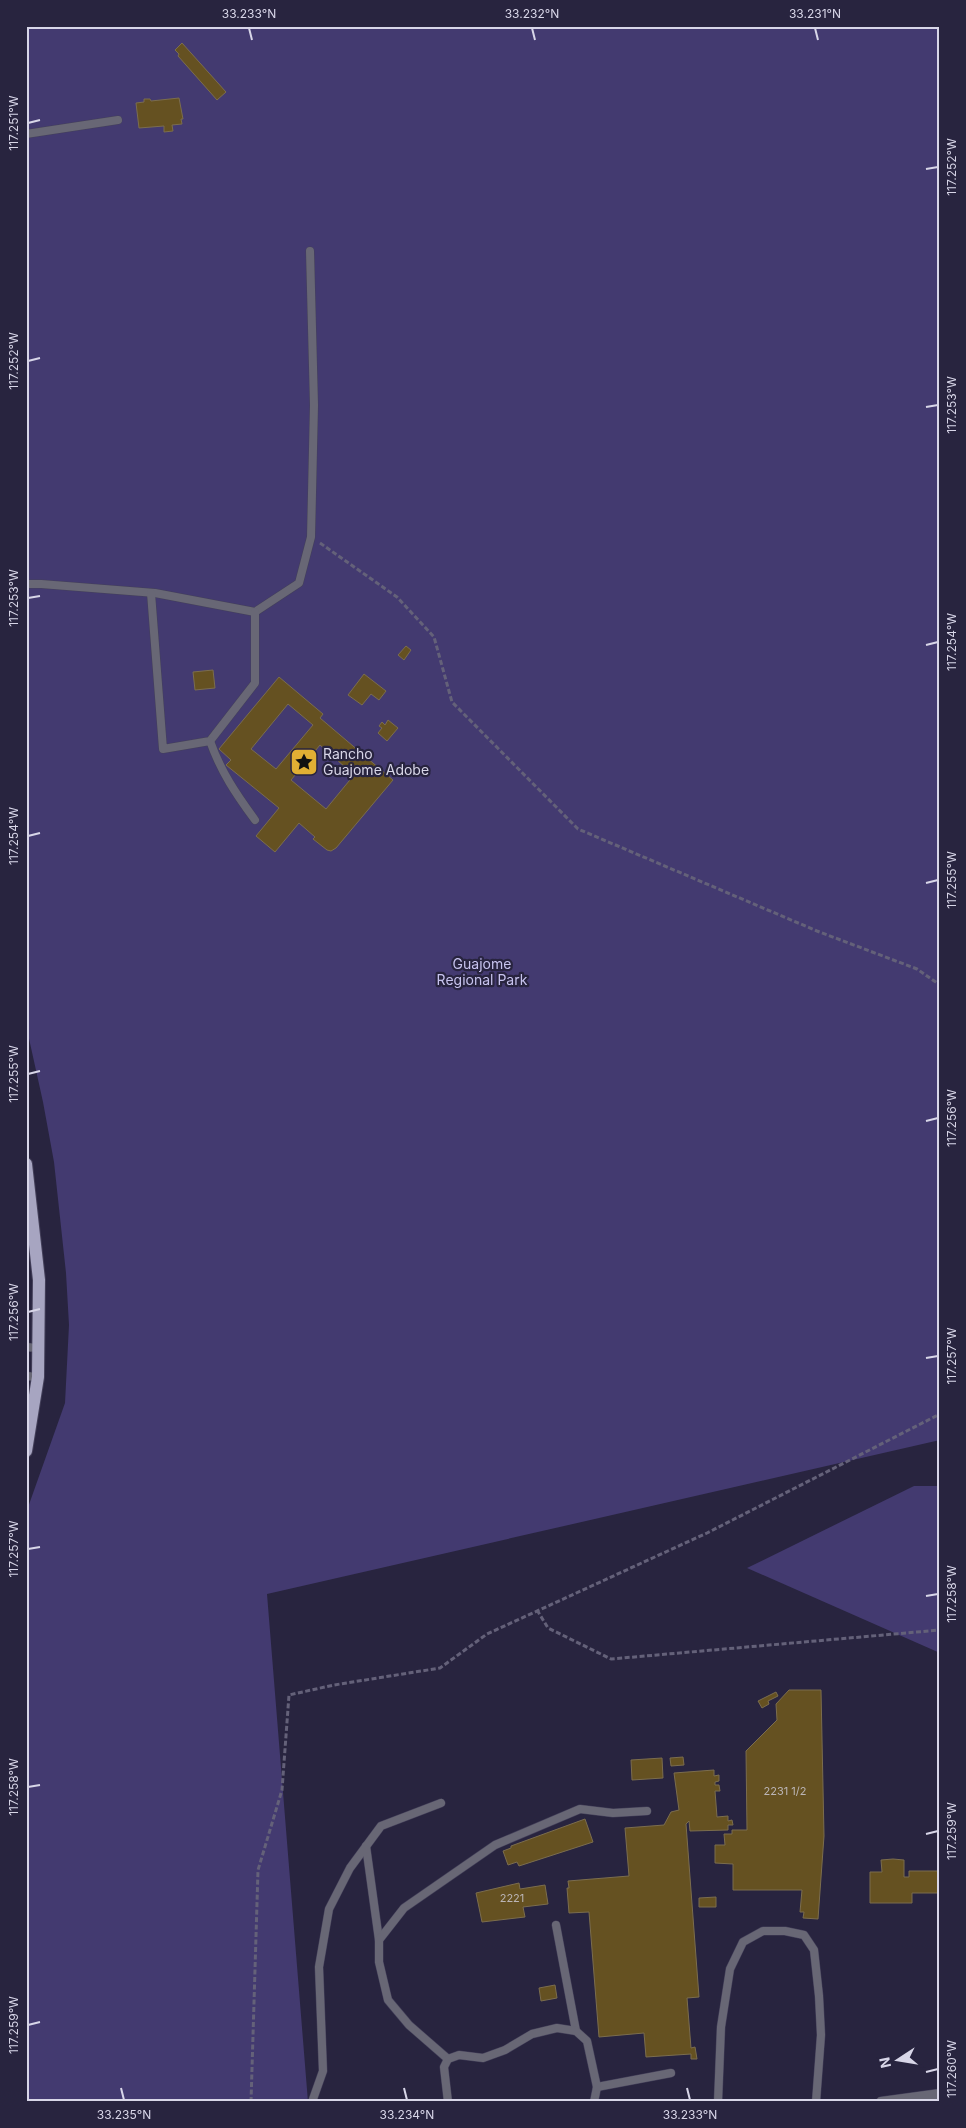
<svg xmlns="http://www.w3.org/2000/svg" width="966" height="2128" viewBox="0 0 966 2128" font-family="Inter,sans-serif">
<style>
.green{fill:#433a70}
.building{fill:#655121;stroke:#7b6d4e;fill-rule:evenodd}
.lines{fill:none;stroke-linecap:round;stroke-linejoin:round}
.lane-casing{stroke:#44405a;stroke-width:9}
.street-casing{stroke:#44405a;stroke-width:11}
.primary-casing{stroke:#44405a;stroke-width:14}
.path{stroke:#646179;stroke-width:3;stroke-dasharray:5 2.5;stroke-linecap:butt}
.lane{stroke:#686775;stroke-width:8}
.street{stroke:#686775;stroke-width:10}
.primary{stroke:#a7a5c1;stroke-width:12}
.ticks{fill:none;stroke:#d8d6e8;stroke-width:2}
.labels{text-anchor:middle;stroke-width:4.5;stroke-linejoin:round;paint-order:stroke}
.number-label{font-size:11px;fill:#bbb5b6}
.poi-label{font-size:14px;fill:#d8d6e8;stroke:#28243f;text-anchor:start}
.park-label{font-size:14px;fill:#c7c3ee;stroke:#28243f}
.neatline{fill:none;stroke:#d8d6e8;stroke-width:2}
.ticks-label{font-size:12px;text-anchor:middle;fill:#d8d6e8}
</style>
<rect width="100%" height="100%" fill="#28243f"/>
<g class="green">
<polygon points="26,26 940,26 940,1440 267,1594 308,2102 26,2102 26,1513 65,1403 69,1325 66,1273 54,1162 43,1102 26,1025"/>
<polygon points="914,1486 940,1486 940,1653 747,1568"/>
</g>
<g class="building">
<polygon points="182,43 226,92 217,100 178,56 179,54 175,50"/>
<polygon points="179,98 183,119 181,119 182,124 172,125 173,131 164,132 164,126 139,128 136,103 144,102 144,99 150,99 151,101"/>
<polygon points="406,646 411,650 404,660 398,655"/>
<polygon points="213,670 215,688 195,690 193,672"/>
<polygon points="364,674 386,691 379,700 371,694 362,705 348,695"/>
<path d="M279,677L323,714L320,718L393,780L336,848L331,851L327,850L313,839L315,837L299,823L275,852L256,836L279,808L226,765L231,760L219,749ZM288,704L313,725L276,769L251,749ZM320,745L354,775L326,809L291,780Z"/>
<polygon points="388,720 398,728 387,741 378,733 382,728 379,726 382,722 385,725"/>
<polygon points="789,1690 821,1690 824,1836 818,1919 803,1918 804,1912 800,1912 802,1890 733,1890 733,1864 715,1863 715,1845 725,1845 724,1834 732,1834 732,1830 747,1830 746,1751 777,1720 776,1704"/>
<polygon points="776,1692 778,1696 768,1701 769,1704 762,1708 758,1701"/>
<polygon points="683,1757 684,1765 671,1766 670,1758"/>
<polygon points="662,1758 663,1778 632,1780 631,1760"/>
<polygon points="714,1770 714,1776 719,1775 719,1781 715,1782 715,1785 719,1785 720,1791 715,1791 717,1817 728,1816 728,1821 732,1820 733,1825 728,1825 728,1830 690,1831 689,1821 686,1824 699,1997 687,1998 691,2048 695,2047 697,2059 691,2059 691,2054 646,2057 644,2033 599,2037 589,1912 569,1913 567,1888 569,1888 568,1881 629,1876 625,1828 664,1825 671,1812 679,1810 674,1773"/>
<polygon points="585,1819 593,1842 519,1866 517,1862 508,1865 503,1851 511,1848 511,1846"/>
<polygon points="893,1859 904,1860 904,1877 909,1877 909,1871 940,1871 940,1893 912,1893 912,1903 870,1903 870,1872 882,1872 881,1860"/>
<polygon points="519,1883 520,1889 545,1885 548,1904 523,1907 525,1917 482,1922 476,1893"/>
<polygon points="716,1897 716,1907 699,1907 699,1898"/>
<polygon points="555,1985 557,1998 541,2001 539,1988"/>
</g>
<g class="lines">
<g class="lane-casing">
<g id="lane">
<polyline points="26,134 118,120"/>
<polyline points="26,584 41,584 155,593 255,612 299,583 311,537 314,405 310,251"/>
<polyline points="151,593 163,749 210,741 255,683 255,612"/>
<path d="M210,741C221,772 236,794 255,820"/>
<polyline points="26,1347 37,1348"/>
<polyline points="26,1376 38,1377"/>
<polyline points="366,1846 379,1940"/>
<polyline points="556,1925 576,2031"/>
<polyline points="448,2059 409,2025 388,2000 379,1962 379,1940 404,1908 495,1845 580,1809 613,1813 647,1811"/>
<polyline points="597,2087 671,2073"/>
<polyline points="312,2102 323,2071 319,1967 329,1909 350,1868 381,1826 441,1803"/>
<polyline points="448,2102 444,2067 448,2059 459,2055 483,2058 505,2050 532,2034 557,2028 576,2031 587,2041 597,2087 594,2102"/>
<polyline points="718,2102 721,2027 730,1969 743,1942 763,1931 785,1931 804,1935 814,1950 819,1996 821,2035 816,2102"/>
</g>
</g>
<g class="street-casing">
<polyline id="street" points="881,2102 940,2094"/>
</g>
<g class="primary-casing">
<polyline id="primary" points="26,1164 39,1280 38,1377 26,1451"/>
</g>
<g class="path">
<polyline points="320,543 397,597 434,637 452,702 578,829 817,931 917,969 940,985"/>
<polyline points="537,1610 548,1628 611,1659 940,1630"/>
<polyline points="251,2102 258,1870 282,1790 289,1695 334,1685 440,1668 487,1634 707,1533 940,1414"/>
</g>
<use href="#lane" class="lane"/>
<use href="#street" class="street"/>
<use href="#primary" class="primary"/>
</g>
<path class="ticks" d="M249,28L252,40M532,28L535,40M815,28L818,40M28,123L40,120M926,169L938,167M28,361L40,358M926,407L938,405M28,598L40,596M926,645L938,642M28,836L40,833M926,883L938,880M28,1074L40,1071M926,1121L938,1118M28,1312L40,1309M926,1358L938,1356M28,1549L40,1547M926,1596L938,1594M28,1787L40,1785M926,1834L938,1831M28,2025L40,2022M926,2072L938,2069M121,2088L124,2100M404,2088L407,2100M687,2088L690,2100"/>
<defs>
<g id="sight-square" transform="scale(1.4375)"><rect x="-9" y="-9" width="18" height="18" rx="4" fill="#e1af34" stroke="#28243f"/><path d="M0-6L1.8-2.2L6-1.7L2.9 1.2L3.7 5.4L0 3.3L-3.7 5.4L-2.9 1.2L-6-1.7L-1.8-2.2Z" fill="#111"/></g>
</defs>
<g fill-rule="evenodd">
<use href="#sight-square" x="304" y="762"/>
</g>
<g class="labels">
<g class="number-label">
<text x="785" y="1795">2231 1/2</text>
<text x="512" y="1902">2221</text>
</g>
<g class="poi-label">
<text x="323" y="759">Rancho<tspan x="323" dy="16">Guajome Adobe</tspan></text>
</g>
<g class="park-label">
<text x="482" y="969">Guajome<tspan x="482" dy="16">Regional Park</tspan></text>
</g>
</g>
<rect width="966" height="2128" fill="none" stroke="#28243f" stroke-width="55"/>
<g transform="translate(898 2060) rotate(258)" stroke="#28243f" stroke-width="4" paint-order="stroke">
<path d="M0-4L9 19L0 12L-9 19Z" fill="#d8d6e8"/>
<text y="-8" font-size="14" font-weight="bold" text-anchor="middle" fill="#d8d6e8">N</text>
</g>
<rect x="28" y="28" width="910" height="2072" class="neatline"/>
<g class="ticks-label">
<text x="249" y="18">33.233°N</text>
<text x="532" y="18">33.232°N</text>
<text x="815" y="18">33.231°N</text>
<text transform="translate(14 123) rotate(-90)" y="4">117.251°W</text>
<text transform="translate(952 167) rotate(-90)" y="4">117.252°W</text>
<text transform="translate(14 361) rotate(-90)" y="4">117.252°W</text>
<text transform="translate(952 405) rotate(-90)" y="4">117.253°W</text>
<text transform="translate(14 598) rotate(-90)" y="4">117.253°W</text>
<text transform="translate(952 642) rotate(-90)" y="4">117.254°W</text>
<text transform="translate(14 836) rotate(-90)" y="4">117.254°W</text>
<text transform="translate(952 880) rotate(-90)" y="4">117.255°W</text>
<text transform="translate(14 1074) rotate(-90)" y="4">117.255°W</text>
<text transform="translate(952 1118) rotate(-90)" y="4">117.256°W</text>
<text transform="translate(14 1312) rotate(-90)" y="4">117.256°W</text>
<text transform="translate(952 1356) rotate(-90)" y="4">117.257°W</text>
<text transform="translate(14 1549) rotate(-90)" y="4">117.257°W</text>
<text transform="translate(952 1594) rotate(-90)" y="4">117.258°W</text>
<text transform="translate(14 1787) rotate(-90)" y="4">117.258°W</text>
<text transform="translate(952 1831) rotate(-90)" y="4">117.259°W</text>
<text transform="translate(14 2025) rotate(-90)" y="4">117.259°W</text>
<text transform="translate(952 2069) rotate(-90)" y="4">117.260°W</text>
<text x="124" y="2119">33.235°N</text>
<text x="407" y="2119">33.234°N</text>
<text x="690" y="2119">33.233°N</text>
</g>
</svg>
